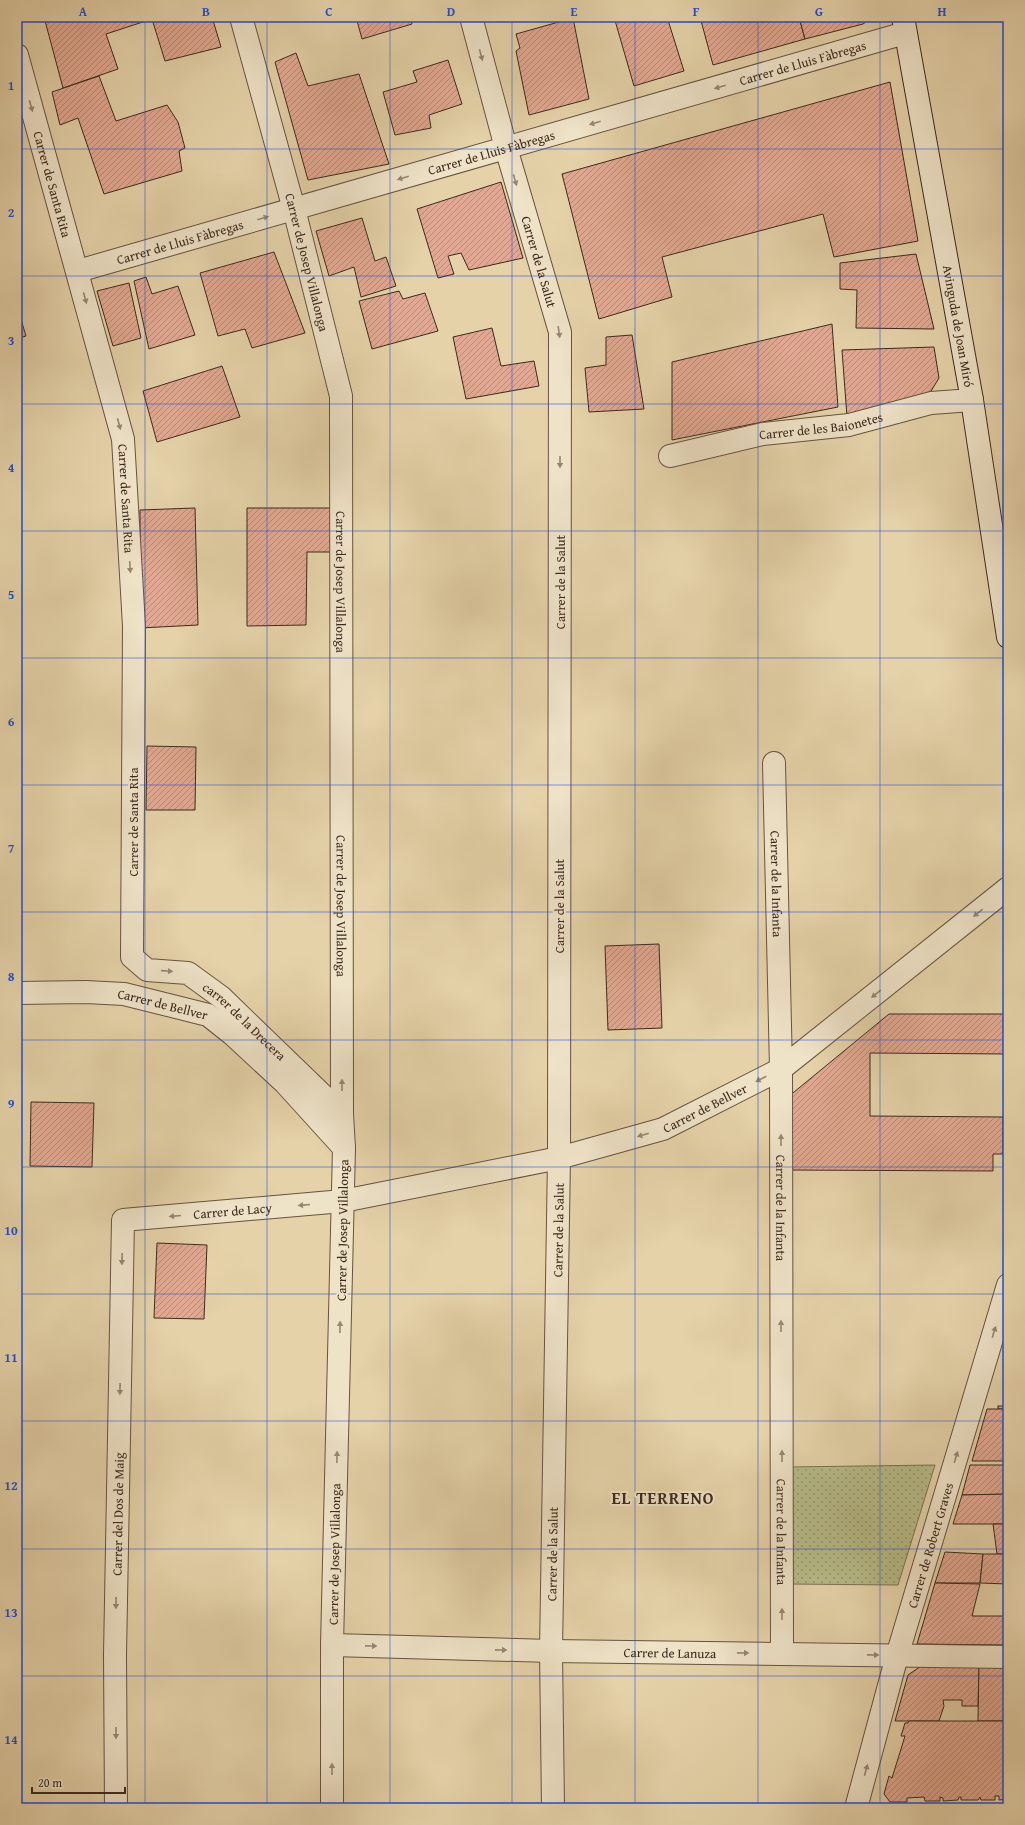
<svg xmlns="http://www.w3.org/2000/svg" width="1025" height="1825" viewBox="0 0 1025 1825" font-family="'Gentium Book Plus',serif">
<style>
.green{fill:url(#green-dots);stroke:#7a7252}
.forest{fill:url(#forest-firs);stroke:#7a7252}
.building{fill:url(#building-hatch);stroke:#3d291e}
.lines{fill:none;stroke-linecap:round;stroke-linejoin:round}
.street-casing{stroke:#675341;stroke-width:24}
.secondary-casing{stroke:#3d291e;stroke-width:24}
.street{stroke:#eee2c7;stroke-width:22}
.secondary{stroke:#eee2c7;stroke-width:22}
.oneway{fill:#968672}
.grid{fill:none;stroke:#1d4ed8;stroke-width:1;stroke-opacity:0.55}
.labels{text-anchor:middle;stroke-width:4;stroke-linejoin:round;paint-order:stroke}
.street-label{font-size:13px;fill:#3d291e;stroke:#eee2c7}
.district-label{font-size:17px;font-weight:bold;letter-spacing:1px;fill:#3d291e;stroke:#eee2c7}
.neatline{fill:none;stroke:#1d4ed8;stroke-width:1.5}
.grid-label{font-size:13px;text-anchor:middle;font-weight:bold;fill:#1d4ed8}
</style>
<defs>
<pattern id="green-dots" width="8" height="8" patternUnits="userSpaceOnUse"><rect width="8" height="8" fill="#b6bb87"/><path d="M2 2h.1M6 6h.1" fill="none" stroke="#95986e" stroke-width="1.8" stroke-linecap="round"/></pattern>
<pattern id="forest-firs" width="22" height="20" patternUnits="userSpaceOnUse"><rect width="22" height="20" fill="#b6bb87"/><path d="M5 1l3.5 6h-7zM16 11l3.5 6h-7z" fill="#95986e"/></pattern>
<pattern id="building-hatch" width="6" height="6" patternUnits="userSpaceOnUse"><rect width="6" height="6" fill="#e1a993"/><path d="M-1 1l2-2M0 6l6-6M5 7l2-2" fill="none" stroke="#b88a77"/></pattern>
</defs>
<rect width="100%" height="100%" fill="#e5d2a9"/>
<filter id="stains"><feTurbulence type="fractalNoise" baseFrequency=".005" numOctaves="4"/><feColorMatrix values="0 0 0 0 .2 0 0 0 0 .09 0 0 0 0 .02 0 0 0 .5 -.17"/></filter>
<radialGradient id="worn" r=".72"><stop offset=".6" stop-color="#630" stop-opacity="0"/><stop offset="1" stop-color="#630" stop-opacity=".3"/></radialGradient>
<polygon class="green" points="935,1465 898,1585 789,1584 788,1467"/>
<polygon class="forest" points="17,473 21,485 17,1749"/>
<g class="building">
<polygon points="44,17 212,17 221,47 165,61 152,19 106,34 118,69 63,88"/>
<polygon points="356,17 419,17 411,19 412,24 362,39"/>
<polygon points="614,17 667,17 684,71 634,86"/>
<polygon points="700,17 799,17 805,39 713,65"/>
<polygon points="799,17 873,17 863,24 805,39"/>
<polygon points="573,18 589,99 529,115 516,51 520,48 516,34"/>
<polygon points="296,53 308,86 359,74 389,164 308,180 275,62"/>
<polygon points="448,60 462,104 429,115 431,128 395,135 383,92 417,82 413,71"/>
<polygon points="99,76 116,121 167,105 178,122 185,148 179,151 182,171 104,194 78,118 60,125 52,92"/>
<polygon points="890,82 918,241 834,257 823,214 662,257 672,297 599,319 562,174"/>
<polygon points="501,182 523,258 469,270 461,253 448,256 454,274 438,278 417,209"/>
<polygon points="362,218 375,261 386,257 396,286 361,297 354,267 329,276 316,231"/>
<polygon points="274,252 305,333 252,348 245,329 218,336 200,273"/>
<polygon points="916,254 934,329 856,328 857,290 840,289 840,263"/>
<polygon points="146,277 152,294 178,286 195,335 149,349 134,281"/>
<polygon points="129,283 141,338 113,346 97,291"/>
<polygon points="399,291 403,299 425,293 438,331 372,349 359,301"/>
<polygon points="17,306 26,336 17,339"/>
<polygon points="832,324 838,407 672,440 672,362"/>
<polygon points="492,328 501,366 534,361 539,386 466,399 453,337"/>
<polygon points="632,335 644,409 589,412 585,368 606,365 606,337"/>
<polygon points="934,347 939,378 928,396 847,417 842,350"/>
<polygon points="222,366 240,417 157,442 143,391"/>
<polygon points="195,508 198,625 140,628 140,510"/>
<polygon points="247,508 333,508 333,552 307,552 306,625 247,626"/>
<polygon points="147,746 196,747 195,810 146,810"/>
<polygon points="659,944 662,1028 608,1030 605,946"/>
<polygon points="889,1014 1008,1014 1008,1054 870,1053 870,1116 1003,1117 1003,1154 993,1154 993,1171 788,1170 788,1097"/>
<polygon points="31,1102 94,1103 92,1167 30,1166"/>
<polygon points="157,1243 207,1245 204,1319 154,1318"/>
<polygon points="1008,1339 1008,1353 1004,1354"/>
<rect x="998" y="1406" width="10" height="3"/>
<polygon points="987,1409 1008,1409 1008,1461 972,1461"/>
<polygon points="1007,1461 1008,1461 1008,1494 962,1495 970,1465 1008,1465"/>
<polygon points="1008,1494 1008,1524 953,1524 962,1495"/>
<polygon points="993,1524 1004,1524 1004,1533 1008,1533 1008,1554 997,1554"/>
<polygon points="945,1552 983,1554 980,1583 935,1583"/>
<polygon points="983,1554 1008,1554 1008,1584 980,1583"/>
<polygon points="935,1583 980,1584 972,1616 1006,1616 1005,1645 917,1644"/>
<polygon points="924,1664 979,1664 978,1706 962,1706 962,1700 943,1700 944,1706 939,1721 895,1721 908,1675"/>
<polygon points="979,1664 1008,1664 1008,1702 1006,1702 1005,1721 978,1721"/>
<polygon points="909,1721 1008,1721 1008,1799 999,1800 999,1796 995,1796 995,1800 981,1800 980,1797 978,1800 961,1800 961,1797 959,1797 958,1800 943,1801 943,1798 940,1797 940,1801 925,1801 924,1797 907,1798 907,1802 890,1802 884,1794 889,1776 892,1778 905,1736 901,1736 905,1723 908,1723"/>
</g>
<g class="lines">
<g class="street-casing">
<g id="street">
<path id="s1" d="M241,17L294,209L341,396L342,1114L344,1148L332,1645V1808"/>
<path id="s2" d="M471,17L506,148L560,332L559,1158L551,1651L553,1808"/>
<path id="s3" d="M17,55L123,439L134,626L132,957L147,970L188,973L221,997L342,1114"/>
<path id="s4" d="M78,271L905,33"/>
<path id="s5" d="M670,456L763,434L849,425L931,403L972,400"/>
<path id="s6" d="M774,763L781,1069L782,1653"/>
<path id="s7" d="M17,993L86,992L124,994L208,1015L232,1034L285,1083L344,1148"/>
<path id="s8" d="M332,1645L551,1651L1008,1657"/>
<path id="s9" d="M116,1808L115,1655L123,1220L343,1201L559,1158L663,1129L781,1069L1008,888"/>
<path id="s10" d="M856,1808L897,1656L1008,1285"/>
</g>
</g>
<g class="secondary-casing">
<g id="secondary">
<path id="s11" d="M903,17L972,400L1008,637"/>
</g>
</g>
<use href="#street" class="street"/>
<use href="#secondary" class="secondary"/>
</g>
<defs><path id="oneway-solid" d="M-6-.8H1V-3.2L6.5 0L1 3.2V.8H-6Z"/></defs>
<g class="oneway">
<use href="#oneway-solid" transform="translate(481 55) rotate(75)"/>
<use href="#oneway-solid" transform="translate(720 87) rotate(164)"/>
<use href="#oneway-solid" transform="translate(31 106) rotate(74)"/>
<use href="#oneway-solid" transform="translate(595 123) rotate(164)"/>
<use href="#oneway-solid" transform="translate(403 178) rotate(164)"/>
<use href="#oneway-solid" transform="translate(515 180) rotate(74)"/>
<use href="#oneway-solid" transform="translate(263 218) rotate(-16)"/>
<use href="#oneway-solid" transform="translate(85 298) rotate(75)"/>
<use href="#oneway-solid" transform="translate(559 332) rotate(82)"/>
<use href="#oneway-solid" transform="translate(119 424) rotate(75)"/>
<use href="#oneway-solid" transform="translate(560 462) rotate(90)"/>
<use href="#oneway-solid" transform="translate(130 567) rotate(87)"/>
<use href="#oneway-solid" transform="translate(978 913) rotate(141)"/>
<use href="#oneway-solid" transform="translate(167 971) rotate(4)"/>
<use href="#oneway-solid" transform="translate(876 994) rotate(141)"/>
<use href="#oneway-solid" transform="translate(761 1079) rotate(153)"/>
<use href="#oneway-solid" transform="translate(342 1085) rotate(-90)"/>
<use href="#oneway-solid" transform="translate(643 1135) rotate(164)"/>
<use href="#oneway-solid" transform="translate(781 1140) rotate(-90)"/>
<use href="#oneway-solid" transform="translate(304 1205) rotate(175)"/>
<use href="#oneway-solid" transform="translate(175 1216) rotate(175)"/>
<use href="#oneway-solid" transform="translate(122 1259) rotate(91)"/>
<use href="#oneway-solid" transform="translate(781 1326) rotate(-90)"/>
<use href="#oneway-solid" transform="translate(340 1327) rotate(-89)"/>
<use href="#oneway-solid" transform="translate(994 1332) rotate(-73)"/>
<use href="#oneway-solid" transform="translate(120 1389) rotate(91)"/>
<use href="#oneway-solid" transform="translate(782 1456) rotate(-90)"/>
<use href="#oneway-solid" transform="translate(337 1457) rotate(-89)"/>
<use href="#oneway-solid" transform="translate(956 1457) rotate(-73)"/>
<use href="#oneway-solid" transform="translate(116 1603) rotate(91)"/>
<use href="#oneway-solid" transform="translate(782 1614) rotate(-90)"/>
<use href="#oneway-solid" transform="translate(371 1646) rotate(1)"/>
<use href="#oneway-solid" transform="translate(501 1650) rotate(1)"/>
<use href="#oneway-solid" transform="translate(743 1653) rotate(1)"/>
<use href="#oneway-solid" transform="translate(873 1655) rotate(1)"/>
<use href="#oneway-solid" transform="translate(116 1733) rotate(90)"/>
<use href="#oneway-solid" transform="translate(332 1769) rotate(-90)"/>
<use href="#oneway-solid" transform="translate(866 1770) rotate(-75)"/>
</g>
<path class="grid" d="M145,17V1808M267,17V1808M390,17V1808M512,17V1808M635,17V1808M758,17V1808M880,17V1808M17,149H1008M17,276H1008M17,404H1008M17,531H1008M17,658H1008M17,785H1008M17,912H1008M17,1040H1008M17,1167H1008M17,1294H1008M17,1421H1008M17,1549H1008M17,1676H1008"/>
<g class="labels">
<g class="street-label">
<text dy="5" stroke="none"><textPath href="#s4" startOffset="754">Carrer de Lluis Fàbregas</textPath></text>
<text dy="5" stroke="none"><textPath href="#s4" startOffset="430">Carrer de Lluis Fàbregas</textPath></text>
<text dy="5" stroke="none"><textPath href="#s3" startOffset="134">Carrer de Santa Rita</textPath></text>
<text dy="5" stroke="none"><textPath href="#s4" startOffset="106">Carrer de Lluis Fàbregas</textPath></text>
<text dy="5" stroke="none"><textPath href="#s2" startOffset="254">Carrer de la Salut</textPath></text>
<text dy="5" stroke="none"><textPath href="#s1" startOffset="254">Carrer de Josep Villalonga</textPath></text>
<text dy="5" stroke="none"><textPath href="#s11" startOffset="314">Avinguda de Joan Miró</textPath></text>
<text dy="5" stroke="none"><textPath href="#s5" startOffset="154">Carrer de les Baionetes</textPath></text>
<text dy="5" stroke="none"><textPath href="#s3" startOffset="458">Carrer de Santa Rita</textPath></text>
<text dy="5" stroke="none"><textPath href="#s1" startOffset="578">Carrer de Josep Villalonga</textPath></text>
<text transform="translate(560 582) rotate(-90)" y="5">Carrer de la Salut</text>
<text transform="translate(133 822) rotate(-90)" y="5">Carrer de Santa Rita</text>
<text dy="5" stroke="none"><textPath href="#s6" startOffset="121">Carrer de la Infanta</textPath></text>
<text dy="5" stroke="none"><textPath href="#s1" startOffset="902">Carrer de Josep Villalonga</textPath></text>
<text transform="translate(559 906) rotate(-90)" y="5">Carrer de la Salut</text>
<text dy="5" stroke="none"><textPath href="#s7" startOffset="147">Carrer de Bellver</textPath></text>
<text dy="5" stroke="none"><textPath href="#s3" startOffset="1052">carrer de la Drecera</textPath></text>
<text dy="5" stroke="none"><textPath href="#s9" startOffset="1184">Carrer de Bellver</textPath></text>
<text dy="5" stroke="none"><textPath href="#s6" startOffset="445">Carrer de la Infanta</textPath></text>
<text dy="5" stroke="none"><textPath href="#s9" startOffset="698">Carrer de Lacy</textPath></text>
<text transform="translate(342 1230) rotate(-89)" y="5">Carrer de Josep Villalonga</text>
<text transform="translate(558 1230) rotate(-89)" y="5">Carrer de la Salut</text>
<text dy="5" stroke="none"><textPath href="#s9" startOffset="294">Carrer del Dos de Maig</textPath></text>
<text dy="5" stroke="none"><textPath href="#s6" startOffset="769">Carrer de la Infanta</textPath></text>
<text dy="5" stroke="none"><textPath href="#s10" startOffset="273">Carrer de Robert Graves</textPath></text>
<text transform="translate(334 1554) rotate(-89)" y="5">Carrer de Josep Villalonga</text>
<text transform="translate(552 1554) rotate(-89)" y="5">Carrer de la Salut</text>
<text dy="5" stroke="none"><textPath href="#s8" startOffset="338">Carrer de Lanuza</textPath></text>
</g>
<g class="district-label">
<text x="663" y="1504">EL TERRENO</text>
</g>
</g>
<rect width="1025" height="1825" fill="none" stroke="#e5d2a9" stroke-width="44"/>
<path d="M32 1787v6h93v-6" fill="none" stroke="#3d291e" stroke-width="2"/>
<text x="38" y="1787" font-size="12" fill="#3d291e" stroke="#eee2c7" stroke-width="3" paint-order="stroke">20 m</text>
<rect x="22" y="22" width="981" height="1781" class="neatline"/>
<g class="grid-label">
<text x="83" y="16">A</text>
<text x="206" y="16">B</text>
<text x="329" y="16">C</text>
<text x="451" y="16">D</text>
<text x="574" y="16">E</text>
<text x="696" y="16">F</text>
<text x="819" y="16">G</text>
<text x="942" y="16">H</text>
<text x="11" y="90">1</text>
<text x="11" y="217">2</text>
<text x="11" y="345">3</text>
<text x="11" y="472">4</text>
<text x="11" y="599">5</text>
<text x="11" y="726">6</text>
<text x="11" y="853">7</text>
<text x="11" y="981">8</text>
<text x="11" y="1108">9</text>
<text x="11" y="1235">10</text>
<text x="11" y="1362">11</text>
<text x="11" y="1490">12</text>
<text x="11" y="1617">13</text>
<text x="11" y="1744">14</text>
</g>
<rect width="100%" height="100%" filter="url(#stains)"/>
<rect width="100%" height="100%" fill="url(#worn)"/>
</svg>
